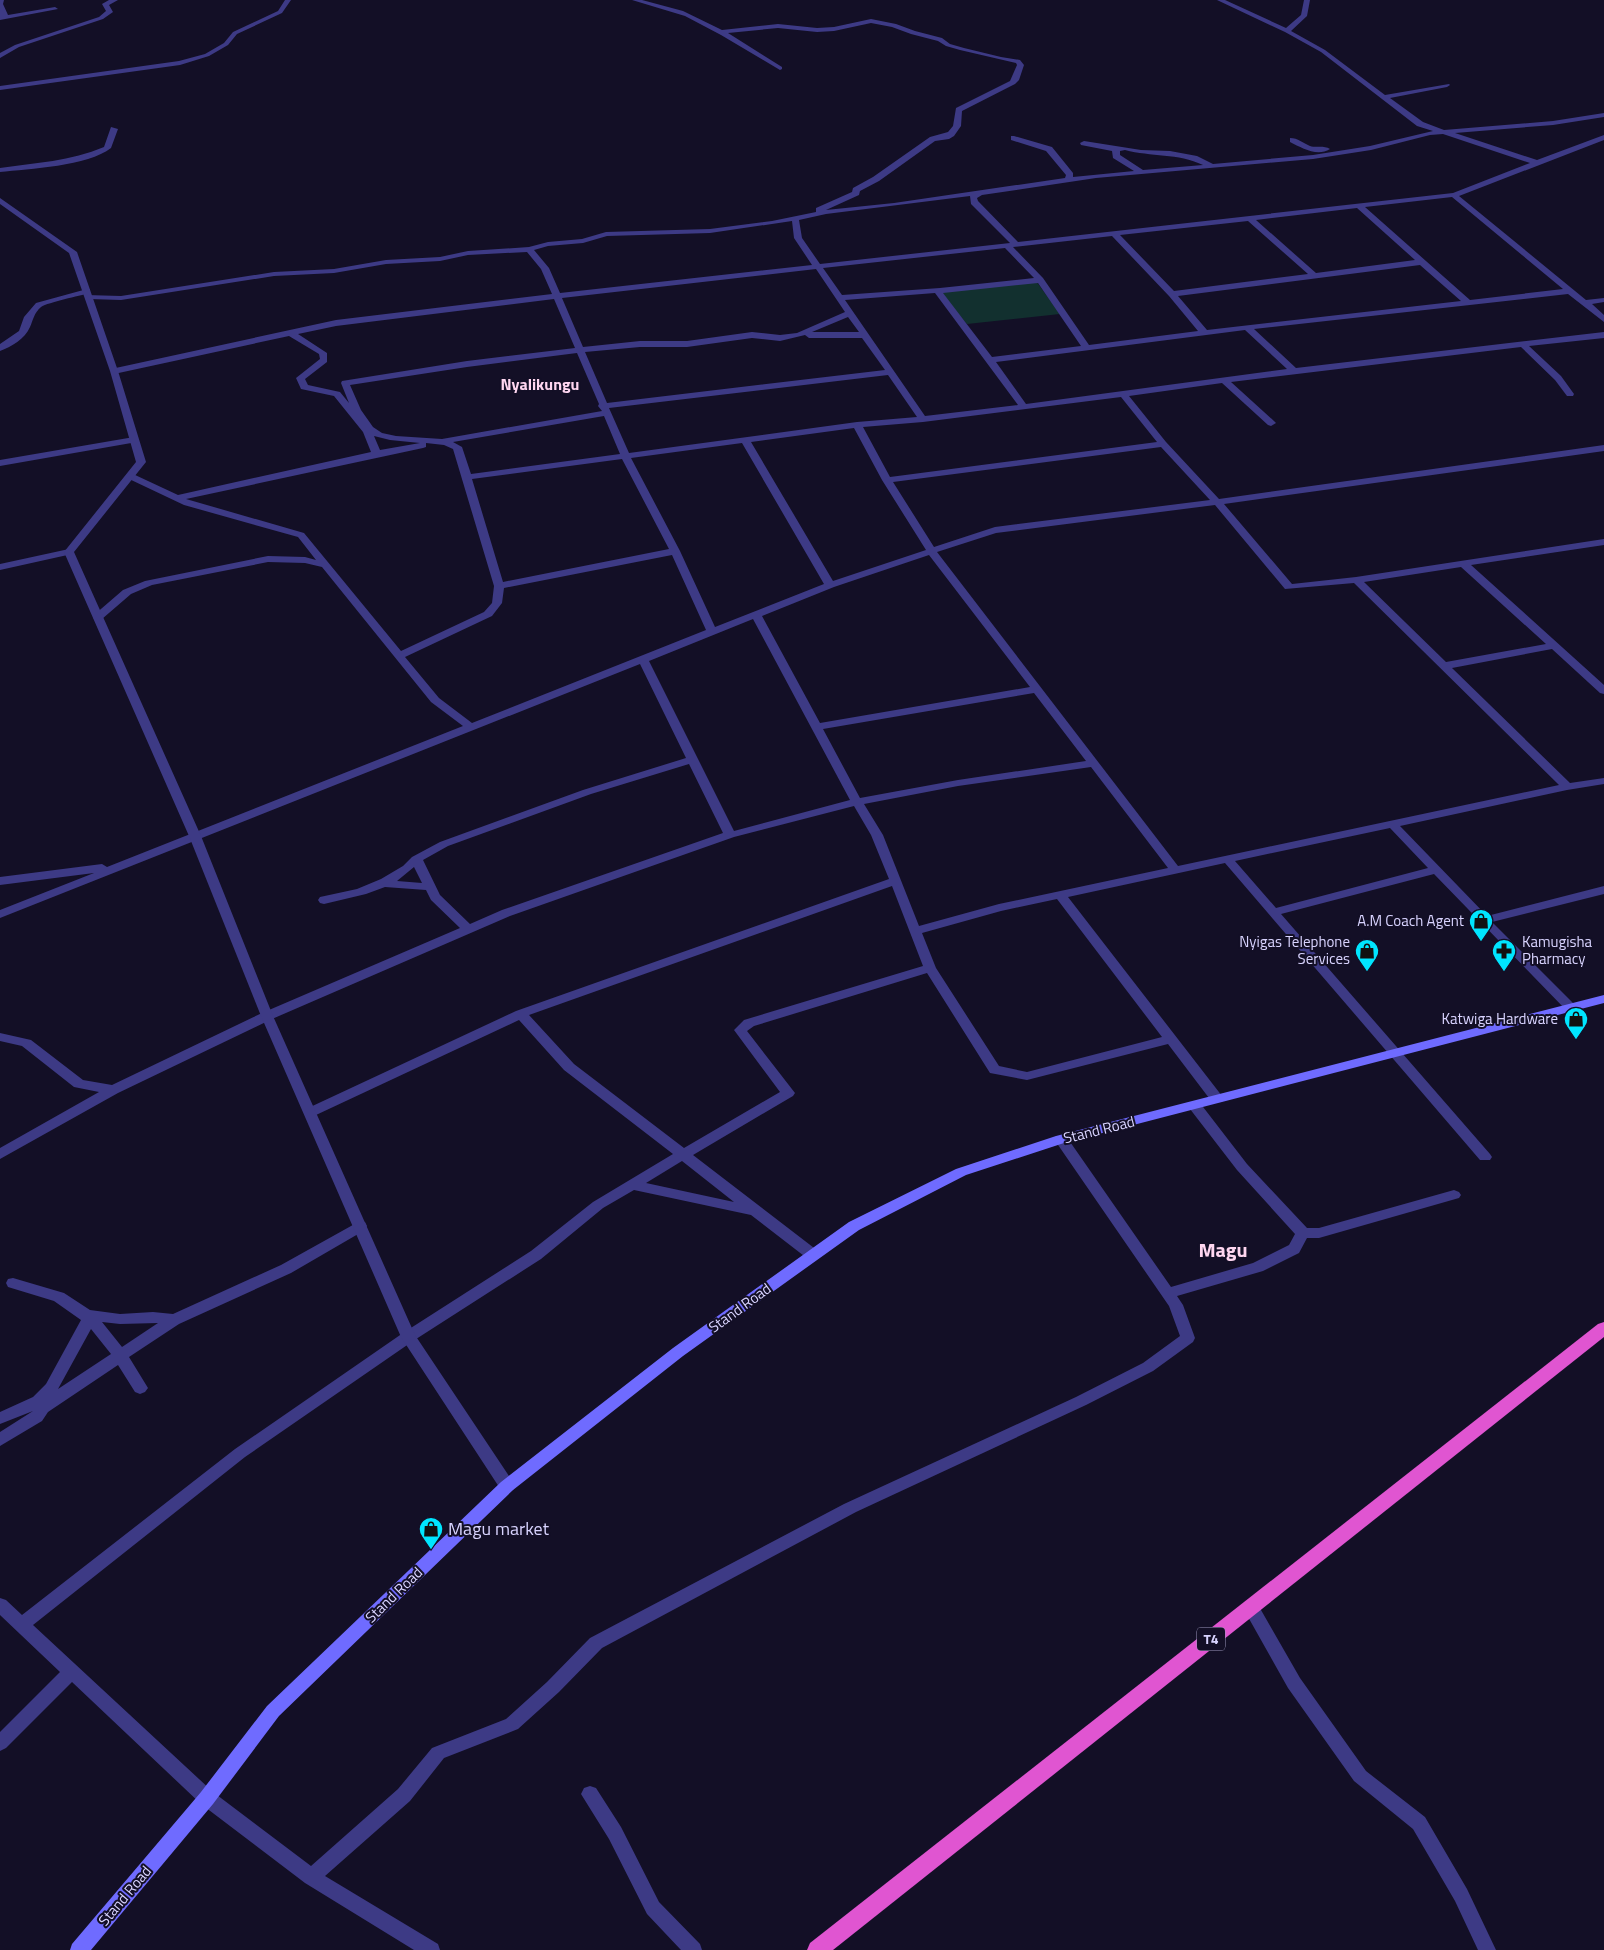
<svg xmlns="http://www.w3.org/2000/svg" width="1604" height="1950" viewBox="0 0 1604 1950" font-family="'Titillium Web',sans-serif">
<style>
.green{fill:#12302f}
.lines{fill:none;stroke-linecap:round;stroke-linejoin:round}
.minor{fill:#3d3a85;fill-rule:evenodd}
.tertiary{fill:#3d3a85;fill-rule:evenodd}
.secondary{fill:#6f6bff;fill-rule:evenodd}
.trunk{fill:#e055d1;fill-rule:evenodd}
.labels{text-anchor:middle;stroke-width:4;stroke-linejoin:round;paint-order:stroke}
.shield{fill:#130f26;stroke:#9e99be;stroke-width:1}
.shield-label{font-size:14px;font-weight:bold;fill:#d9d4ff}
.poi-label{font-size:15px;fill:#d9d4ff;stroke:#130f26;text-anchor:end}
.street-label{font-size:15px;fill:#d9d4ff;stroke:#130f26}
.far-district-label{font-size:16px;font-weight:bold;fill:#ffd6f0;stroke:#130f26}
.near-poi-label{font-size:18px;fill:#d9d4ff;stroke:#130f26;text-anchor:start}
.district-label{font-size:20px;font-weight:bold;fill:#ffd6f0;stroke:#130f26}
</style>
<rect width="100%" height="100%" fill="#130f26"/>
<polygon class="green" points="1036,281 1060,314 967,324 938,291"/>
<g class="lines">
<g class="minor">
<polygon points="0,0 4,0 3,4 8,15 55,7 58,9 0,20"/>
<polygon points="109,0 118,0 109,5 113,12 103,19 19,47 0,58 0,53 15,45 99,17 106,11 102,4"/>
<polygon points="285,0 291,0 282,13 237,34 228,45 209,56 180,65 0,90 0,86 179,61 205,54 224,43 233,32 278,11"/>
<path d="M632,0H642L683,11L722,30L778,24L817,28L834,27L871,19L896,24L915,31L942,38L950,44L964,48L1001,57L1020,60L1024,65L1019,80L1015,84L962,111L961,126L954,136L949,139L935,141L879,181L860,191L859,195L826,210L894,203L1065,178L1066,175L1046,151L1011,140V136H1014L1052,147L1073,173V177L1134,171L1113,158L1112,151L1081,145L1080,143L1084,141L1141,150L1170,151L1197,156L1213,164L1313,155L1370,146L1433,131L1417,126L1321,52L1285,32L1217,0H1225L1286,28L1301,15L1304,0H1310L1307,16L1291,31L1325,50L1385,95L1449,84L1450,85L1447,87L1390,98L1423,122L1444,130L1553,121L1604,113V117L1553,125L1455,133L1537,160L1604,135V140L1459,196L1586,300L1604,298V302L1592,304L1604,315V322L1568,294L1254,329L1296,368L1604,332V338L1529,346L1561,376L1574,394L1573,396H1567L1555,380L1521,347L1231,382L1274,421L1276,423L1271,426L1268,425L1222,383L1129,396L1166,442L1219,499L1604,445V451L1224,504L1292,584L1356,577L1604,539V545L1471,565L1604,685V694L1600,693L1552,649L1452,668L1570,783L1604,778V784L1567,790L1400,826L1487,916L1604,886V894L1492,922L1574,1004L1576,1007L1570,1011L1566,1010L1434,874L1281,914L1490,1154L1492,1157L1490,1160H1480L1225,863L1068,897L1222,1096L1224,1099L1222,1102H1212L1168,1044L1027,1080L990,1073L927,973L754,1026L747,1031L795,1093L793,1096L693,1155L818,1251L820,1255L818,1259H808L751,1215L634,1190L603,1208L541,1259L413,1341L245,1457L33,1625L213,1792L311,1866L398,1789L432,1748L506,1719L547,1682L590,1638L844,1504L1076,1397L1143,1363L1180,1336L1169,1306L1056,1142L1054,1139L1056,1136H1066L1171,1287L1253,1263L1289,1245L1295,1234L1237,1170L1190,1109L1188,1106L1190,1103H1200L1247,1164L1307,1228H1319L1454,1190L1459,1192L1461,1195L1459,1198L1319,1238H1307L1299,1253L1263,1271L1177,1296L1183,1305L1195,1338L1193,1342L1153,1371L1086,1405L856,1512L602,1648L559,1692L518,1729L444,1758L410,1801L325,1876L438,1944L440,1950H414L305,1883L201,1804L72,1682L6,1748L0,1751V1732L60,1672L0,1615V1598L6,1600L22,1615L235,1449L403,1333L531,1251L593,1202L673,1154L564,1070L519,1020L316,1115H306L304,1112L306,1109L516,1011L889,879L871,835L854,806L734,837L510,916L272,1019L118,1093L0,1159V1148L99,1092L74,1087L22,1046L0,1041V1033L31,1040L83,1080L112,1085L262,1013L460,928L431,900L426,890L385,887L366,894L324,904L320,903L318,900L320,897L357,889L381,879L403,866L412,857L440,842L583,790L686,758L640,664L0,918V910L94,873L0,885V877L102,864L107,867L463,726L431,702L322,567L305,563L268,562L152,585L131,594L102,619H94L93,617L94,615L123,590L145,581L268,556L305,557L316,560L298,537L184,505L127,478V474H133L178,495L371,452L363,432L334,396L301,389L296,378L320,359L319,354L289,336L114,374L111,373V369L336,320L552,294L541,269L527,252L468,255L440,261L386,264L334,273L274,276L121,300L89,299H86V295L121,296L274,272L334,269L386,260L440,257L468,251L529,247L548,242L582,239L606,232L710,229L772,221L816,212V208L852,192L853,188L873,177L930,137L948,132L953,126L956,108L1010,81L1017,65L1016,63L960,50L946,46L938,41L911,34L892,27L871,23L834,31L817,32L778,28L728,33L782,67V69L780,70L721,35L685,16ZM1443,134L1530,163L1453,193L1018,242L978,201L977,198L982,195L1096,178L1313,159L1371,150L1430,135ZM1125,150C1151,157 1178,153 1203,165L1143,170L1120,155V151ZM970,196L971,204L1010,243L820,264L802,238L799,220L826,214ZM1452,197L1563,289L1470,300L1365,207ZM1357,208L1415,260L1316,273L1256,220ZM792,221L794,238L812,265L560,293L549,268L534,250L548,246L583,243L607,236L710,233ZM1248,221L1308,274L1174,291L1120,235ZM1112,236L1169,296L1198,331L1089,345L1043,278L1013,247ZM1005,248L1034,278L940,288L842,295L823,268ZM1420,265L1461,301L1207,330L1178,296ZM816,269L845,312L797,333L780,335L752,332L687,341H640L583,347L562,298ZM1038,283L1081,346L992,357L943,293ZM935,293L1018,405L925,416L845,300ZM554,299L575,348L467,361L342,381L341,383L349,403L340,392L308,385L305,379L327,362V353L298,334L336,326ZM848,317L859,332H812ZM1245,330L1287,369L1026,404L996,362ZM805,335L809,338H862L885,370L607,403L585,352L640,347H687L752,338L780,341ZM577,353L599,404L598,406L602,411L442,439L396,436L382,433L373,427L361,410L350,385L467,367ZM888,375L917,417L857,422L629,453L609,408ZM1121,397L1157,442L890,477L863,427L923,422ZM604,416L620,454L471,474L462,447L453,442ZM854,428L882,480L926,550L833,581L751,442ZM374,436L390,440L420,443L380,450ZM426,443L444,445L453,449L494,586L492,603L484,612L401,651L304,533L186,499L423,448L426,447ZM742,443L824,584L715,627L680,551L631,458ZM1161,447L1210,500L995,527L934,547L893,482ZM622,459L669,549L503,582L472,479ZM1215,505L1285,589L1354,583L1559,785L1178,866L937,552L996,533ZM672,555L706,630L472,723L439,698L405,657L492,616L502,603L504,588ZM929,555L1030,687L820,723L762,616L834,587ZM1461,567L1546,644L1446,662L1364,582ZM753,619L850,800L734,831L649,661ZM1034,693L1086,761L958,780L860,798L823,729ZM689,764L723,833L502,910L470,924L440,895L423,860L448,846L591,794ZM1091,767L1168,868L999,904L919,926L883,835L864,804L958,786ZM1390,828L1428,868L1276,908L1235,861ZM414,867L422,883L397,881ZM892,886L923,966L744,1020L734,1030L780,1092L684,1148L574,1064L529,1015ZM1057,899L1162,1037L1027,1072L999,1066L936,968L922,933L1001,911ZM682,1161L734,1202L646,1183Z"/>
<path d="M111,127L118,129L111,148C88,166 29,169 0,172V168C35,163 71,161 104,147Z"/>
<path d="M1290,138C1298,138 1303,143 1310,146C1316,148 1324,145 1330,149C1317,157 1302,148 1290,142Z"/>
<path d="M87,289H90V293C79,296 49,302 41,307C34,313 33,320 30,327C25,339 11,347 0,351V344L19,331L24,317L36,303Z"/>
<polygon points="134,437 137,438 137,442 0,466 0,460"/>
<polygon points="69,549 74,552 72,554 0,570 0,564"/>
<path d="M360,1221L365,1222L367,1226L365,1230L291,1273L179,1324L129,1357L148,1388L145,1392L140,1394L135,1392L118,1365L48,1412L42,1421L0,1446V1432L33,1411L0,1424V1412L33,1397L46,1384L81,1320L54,1301L8,1287L6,1283L8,1279L13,1278L64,1293L90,1310L120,1314L153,1312L173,1314L281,1265ZM102,1322L120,1324L158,1323L122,1347ZM91,1329L111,1354L58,1389Z"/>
<polygon points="1251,1601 1257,1603 1300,1678 1366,1771 1425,1817 1467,1889 1496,1950 1478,1950 1455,1901 1413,1829 1354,1781 1288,1688 1243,1608 1245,1603"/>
<polygon points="590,1786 596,1788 621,1827 659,1902 700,1944 702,1950 681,1950 647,1914 609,1839 581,1794 584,1788"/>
</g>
<polygon class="tertiary" points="0,198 77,252 118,371 146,462 74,552 201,836 273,1016 415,1335 513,1482 515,1486 513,1490 507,1492 501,1490 401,1337 261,1016 189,836 64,552 136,462 110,371 69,253 0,204"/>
<polygon class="secondary" points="1604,995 1604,1003 1064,1143 966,1175 859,1230 683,1356 513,1490 279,1716 213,1804 91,1950 70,1950 72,1944 201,1792 267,1706 501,1482 673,1348 849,1222 956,1169 1056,1136"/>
<polygon class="trunk" points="1604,1322 1604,1337 833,1950 807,1950 810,1943 1598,1324"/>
</g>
<defs>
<g id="shop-pin" transform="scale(1.25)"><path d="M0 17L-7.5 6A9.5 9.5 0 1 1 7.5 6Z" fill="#00e5ff" stroke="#130f26"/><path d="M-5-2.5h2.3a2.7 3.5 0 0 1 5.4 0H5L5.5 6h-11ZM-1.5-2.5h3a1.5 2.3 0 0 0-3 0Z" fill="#111"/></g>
<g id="pharmacy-pin" transform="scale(1.25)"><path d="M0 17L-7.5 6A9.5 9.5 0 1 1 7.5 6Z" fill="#00e5ff" stroke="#130f26"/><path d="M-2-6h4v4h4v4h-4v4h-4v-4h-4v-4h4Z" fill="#111"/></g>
</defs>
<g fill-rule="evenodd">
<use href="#shop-pin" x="1481" y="921"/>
<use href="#shop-pin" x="1367" y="951"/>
<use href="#pharmacy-pin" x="1504" y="951"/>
<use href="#shop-pin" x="1576" y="1019"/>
<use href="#shop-pin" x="431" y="1529"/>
</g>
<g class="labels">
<rect class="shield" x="1197" y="1627.5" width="28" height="23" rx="4"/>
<g class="shield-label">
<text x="1211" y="1644">T4</text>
</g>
<g class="poi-label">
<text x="1464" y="926">A.M Coach Agent</text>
<text x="1350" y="947">Nyigas Telephone<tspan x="1350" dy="17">Services</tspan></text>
<text x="1522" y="947" text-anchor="start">Kamugisha<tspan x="1522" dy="17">Pharmacy</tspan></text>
<text x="1558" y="1024">Katwiga Hardware</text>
</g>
<g class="street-label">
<text transform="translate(1099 1130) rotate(-14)" y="5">Stand Road</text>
<text transform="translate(740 1308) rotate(-36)" y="5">Stand Road</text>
<text transform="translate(394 1595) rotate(-44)" y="5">Stand Road</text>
<text transform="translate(125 1896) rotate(-50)" y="5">Stand Road</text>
</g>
<g class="far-district-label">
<text x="540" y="390">Nyalikungu</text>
</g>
<g class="near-poi-label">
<text x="448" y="1535">Magu market</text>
</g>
<g class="district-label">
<text x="1223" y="1257">Magu</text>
</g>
</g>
</svg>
